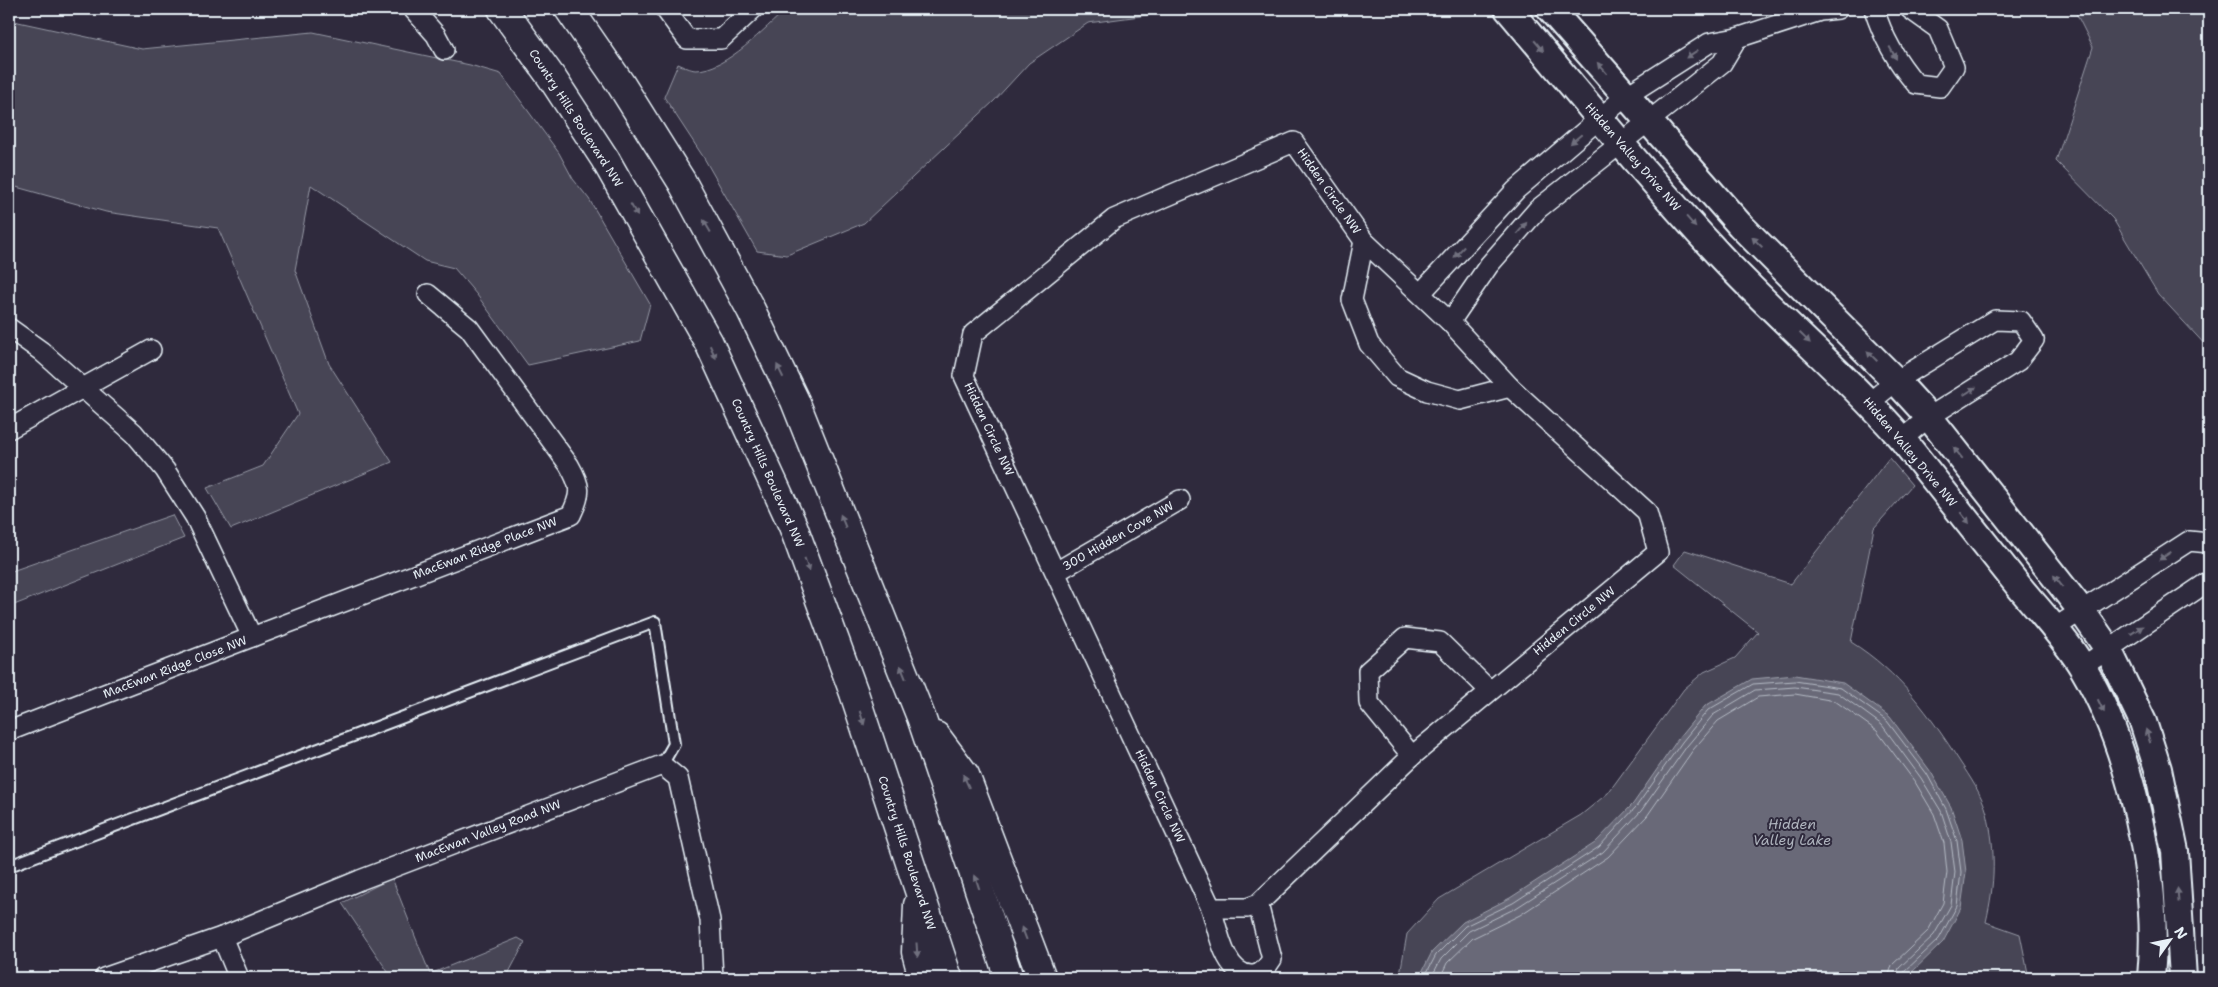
<svg xmlns="http://www.w3.org/2000/svg" width="2218" height="987" viewBox="0 0 2218 987" font-family="'Shantell Sans',sans-serif">
<style>
.green{fill:#464455;stroke:#979aa6}
.water{fill:#696978;stroke:#9c9fab}
.lines{fill:none;stroke-linecap:round;stroke-linejoin:round}
.shore{stroke:#b5bbc5;stroke-width:1}
.lane-casing{stroke:#e8f1f8;stroke-width:14}
.street-casing{stroke:#e8f1f8;stroke-width:22}
.secondary-casing{stroke:#e8f1f8;stroke-width:30}
.primary-casing{stroke:#e8f1f8;stroke-width:31}
.lane{stroke:#2f2a3d;stroke-width:10}
.street{stroke:#2f2a3d;stroke-width:19}
.secondary{stroke:#2f2a3d;stroke-width:26}
.primary{stroke:#2f2a3d;stroke-width:28}
.oneway{fill:#70707e}
.labels{text-anchor:middle;stroke-width:4;stroke-linejoin:round;paint-order:stroke}
.street-label{font-size:12px;fill:#e8f1f8;stroke:#2f2a3d}
.water-label{font-size:14px;font-style:italic;fill:#afb4be;stroke:#2f2a3d}
</style>
<rect width="100%" height="100%" fill="#2f2a3d"/>
<filter id="ink" filterUnits="userSpaceOnUse"><feTurbulence type="fractalNoise" baseFrequency=".02" numOctaves="2"/><feDisplacementMap in="SourceGraphic" scale="10" xChannelSelector="R" yChannelSelector="G"/><feConvolveMatrix kernelMatrix="1 2 1 2 8 2 1 2 1" color-interpolation-filters="sRGB"/></filter>
<g filter="url(#ink)">
<g class="green">
<path d="M787,9H1192L1088,23L1029,63L994,101L864,223L787,255L757,251L704,158L664,97L678,64C683,66 691,70 696,70C727,70 764,28 787,9Z"/>
<polygon points="2074,9 2209,9 2209,349 2158,294 2113,219 2056,161 2093,47"/>
<polygon points="9,20 142,49 313,32 470,65 501,74 559,153 573,179 589,199 650,304 640,341 528,365 477,295 454,268 425,261 311,185 295,270 329,364 392,462 231,529 207,488 263,466 298,414 218,228 106,212 9,185"/>
<path d="M1889,458L1912,485L1874,528L1851,642C1899,672 1930,715 1960,762C1970,777 1982,795 1987,813C1996,852 1995,883 1986,922L2020,934L2029,978H1960L1954,970L1945,978H1391L1400,974L1407,934L1439,899L1581,815L1608,793L1684,689L1704,672L1735,658L1758,632L1674,565L1685,550L1791,584Z"/>
<polygon points="172,515 184,538 9,607 9,572"/>
<polygon points="392,878 430,974 518,938 525,942 506,978 392,978 342,903"/>
</g>
<polygon class="water" points="1795,675 1843,683 1890,717 1931,772 1951,807 1962,840 1966,872 1961,908 1943,942 1908,976 1904,978 1419,978 1432,952 1463,922 1510,898 1595,843 1633,804 1678,739 1705,706 1752,679"/>
<g class="lines">
<g class="shore">
<polyline points="1424,978 1436,955 1465,926 1513,903 1599,847 1636,807 1682,742 1708,710 1753,684 1795,681 1841,688 1887,721 1927,774 1946,809 1957,841 1961,872 1957,906 1939,939 1903,973 1902,978"/>
<polyline points="1431,978 1441,959 1469,931 1516,908 1603,852 1641,811 1687,746 1713,715 1755,690 1795,687 1838,693 1882,725 1921,778 1941,811 1951,842 1955,872 1951,905 1934,935 1899,968 1896,978"/>
<polyline points="1440,978 1447,963 1473,938 1520,915 1608,857 1647,816 1693,750 1718,721 1758,697 1795,694 1835,701 1877,731 1915,782 1934,814 1944,843 1947,872 1943,903 1928,931 1892,965 1888,978"/>
</g>
<g class="lane-casing">
<polyline id="lane" points="9,866 655,622 674,744 662,765"/>
</g>
<g class="street-casing">
<g id="street">
<polyline points="413,9 436,35 444,50"/>
<polyline points="665,9 687,39 721,39 753,9"/>
<path d="M1874,9C1883,38 1896,61 1916,84L1940,87L1954,67L1938,29L1910,9"/>
<polyline points="1364,241 1352,300 1369,344 1397,377 1427,391 1460,400 1510,387"/>
<polyline points="1421,293 1516,190 1626,96 1709,43 1737,38 1820,11 1838,9"/>
<polyline points="1450,322 1489,265 1538,209 1722,63 1737,38"/>
<polyline points="9,328 41,351 134,433 165,470 195,517 252,637 9,731"/>
<polyline points="1870,402 1896,381 1995,320 2021,321 2034,340 2018,361 1929,417 1902,439"/>
<polyline points="9,429 151,350"/>
<polyline points="1056,572 1180,500"/>
<polyline points="2053,629 2189,541 2209,543"/>
<path d="M252,637L571,515C582,493 581,486 569,465L469,328L428,294"/>
<polyline points="2082,667 2209,581"/>
<polyline points="1412,756 1369,703 1368,671 1405,638 1440,642 1489,690"/>
<path d="M1211,908H1247L1258,904L1412,756L1658,552L1647,512L1510,387L1450,322L1364,241L1294,142L1114,219L973,334L964,376L1211,908C1218,929 1224,974 1251,975C1260,976 1267,967 1272,959L1258,904"/>
<polyline points="222,937 239,978"/>
<polyline points="104,978 222,937 360,880 662,765 678,778 710,920 713,978"/>
</g>
</g>
<g class="secondary-casing">
<g id="secondary">
<path d="M1508,9C1578,92 1646,176 1720,256C1779,319 1845,374 1902,439C1940,487 1979,536 2017,584C2039,611 2065,638 2083,668C2132,751 2160,882 2151,978"/>
<polyline points="1550,9 1740,225 1896,381 1929,417 2081,610 2108,649 2143,722 2158,769 2175,851 2183,978"/>
</g>
</g>
<g class="primary-casing">
<g id="primary">
<polyline points="502,9 552,78 605,159 709,343 793,526 854,693 948,978"/>
<polyline points="569,9 620,83 682,182 751,310 795,401 921,717 1009,978"/>
<polyline points="936,736 965,775 1042,978"/>
<polyline points="918,905 916,952 923,978"/>
</g>
</g>
<use href="#lane" class="lane"/>
<use href="#street" class="street"/>
<use href="#secondary" class="secondary"/>
<use href="#primary" class="primary"/>
</g>
<defs><path id="oneway-solid" d="M-6-.8H1V-3.2L6.5 0L1 3.2V.8H-6Z" transform="scale(1.25)"/></defs>
<g class="oneway">
<use href="#oneway-solid" transform="translate(1539 46) rotate(50)"/>
<use href="#oneway-solid" transform="translate(1893 53) rotate(61)"/>
<use href="#oneway-solid" transform="translate(1692 54) rotate(147)"/>
<use href="#oneway-solid" transform="translate(1602 68) rotate(-131)"/>
<use href="#oneway-solid" transform="translate(1576 139) rotate(140)"/>
<use href="#oneway-solid" transform="translate(634 210) rotate(61)"/>
<use href="#oneway-solid" transform="translate(1691 222) rotate(49)"/>
<use href="#oneway-solid" transform="translate(707 226) rotate(-120)"/>
<use href="#oneway-solid" transform="translate(1522 228) rotate(-49)"/>
<use href="#oneway-solid" transform="translate(1757 242) rotate(-135)"/>
<use href="#oneway-solid" transform="translate(1459 252) rotate(133)"/>
<use href="#oneway-solid" transform="translate(1805 338) rotate(44)"/>
<use href="#oneway-solid" transform="translate(713 352) rotate(65)"/>
<use href="#oneway-solid" transform="translate(1872 356) rotate(-135)"/>
<use href="#oneway-solid" transform="translate(780 371) rotate(-116)"/>
<use href="#oneway-solid" transform="translate(1970 391) rotate(-32)"/>
<use href="#oneway-solid" transform="translate(1958 453) rotate(-128)"/>
<use href="#oneway-solid" transform="translate(1965 518) rotate(52)"/>
<use href="#oneway-solid" transform="translate(843 521) rotate(-112)"/>
<use href="#oneway-solid" transform="translate(2165 556) rotate(147)"/>
<use href="#oneway-solid" transform="translate(807 565) rotate(70)"/>
<use href="#oneway-solid" transform="translate(2058 581) rotate(-128)"/>
<use href="#oneway-solid" transform="translate(2137 630) rotate(-34)"/>
<use href="#oneway-solid" transform="translate(903 672) rotate(-112)"/>
<use href="#oneway-solid" transform="translate(2101 706) rotate(64)"/>
<use href="#oneway-solid" transform="translate(862 718) rotate(72)"/>
<use href="#oneway-solid" transform="translate(2148 736) rotate(-108)"/>
<use href="#oneway-solid" transform="translate(966 781) rotate(-114)"/>
<use href="#oneway-solid" transform="translate(977 882) rotate(-108)"/>
<use href="#oneway-solid" transform="translate(2178 895) rotate(-94)"/>
<use href="#oneway-solid" transform="translate(1024 933) rotate(-111)"/>
<use href="#oneway-solid" transform="translate(917 950) rotate(86)"/>
</g>
</g>
<g class="labels">
<g class="street-label">
<text transform="translate(576 118) rotate(57)" y="4">Country Hills Boulevard NW</text>
<text transform="translate(1633 157) rotate(49)" y="4">Hidden Valley Drive NW</text>
<text transform="translate(1329 191) rotate(55)" y="4">Hidden Circle NW</text>
<text transform="translate(989 429) rotate(65)" y="4">Hidden Circle NW</text>
<text transform="translate(1910 452) rotate(50)" y="4">Hidden Valley Drive NW</text>
<text transform="translate(768 473) rotate(66)" y="4">Country Hills Boulevard NW</text>
<text transform="translate(1118 536) rotate(-30)" y="4">300 Hidden Cove NW</text>
<text transform="translate(485 548) rotate(-21)" y="4">MacEwan Ridge Place NW</text>
<text transform="translate(1574 621) rotate(-39)" y="4">Hidden Circle NW</text>
<text transform="translate(175 667) rotate(-21)" y="4">MacEwan Ridge Close NW</text>
<text transform="translate(1160 796) rotate(65)" y="4">Hidden Circle NW</text>
<text transform="translate(488 831) rotate(-21)" y="4">MacEwan Valley Road NW</text>
<text transform="translate(907 853) rotate(72)" y="4">Country Hills Boulevard NW</text>
</g>
<g class="water-label">
<text x="1792" y="829">Hidden<tspan x="1792" dy="16">Valley Lake</tspan></text>
</g>
</g>
<rect width="2218" height="987" fill="none" stroke="#2f2a3d" stroke-width="30"/>
<rect x="15" y="15" width="2188" height="957" fill="none" stroke="#e8f1f8" stroke-width="2" filter="url(#ink)"/>
<g transform="translate(2170 940) rotate(57)" stroke="#2f2a3d" stroke-width="4" paint-order="stroke">
<path d="M0-4L9 19L0 12L-9 19Z" fill="#e8f1f8"/>
<text y="-8" font-size="14" font-weight="bold" text-anchor="middle" fill="#e8f1f8">N</text>
</g>
</svg>
